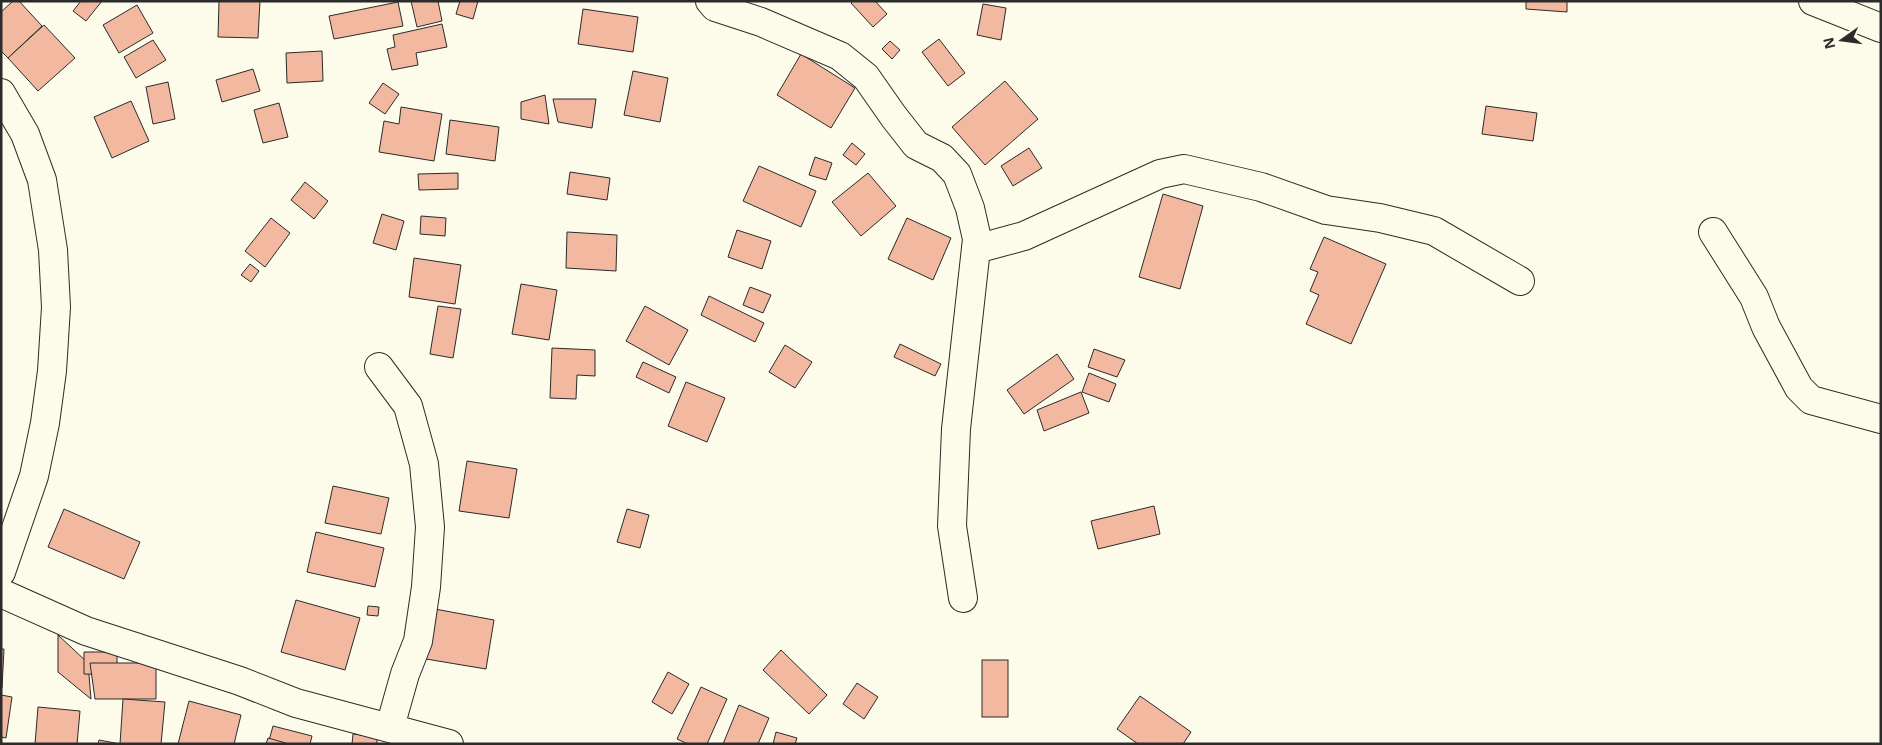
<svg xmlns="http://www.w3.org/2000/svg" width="1882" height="745" viewBox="0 0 1882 745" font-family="'Open Sans',sans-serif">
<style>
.building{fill:#f2b8a0;stroke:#2b2b2b}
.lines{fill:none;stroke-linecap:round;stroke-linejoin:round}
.minor-casing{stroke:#2b2b2b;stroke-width:30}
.minor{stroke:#fdfbea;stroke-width:28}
</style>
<rect width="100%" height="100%" fill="#fdfbea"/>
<g class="building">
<polygon points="13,1 19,1 42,26 8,58 1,51 1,12"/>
<polygon points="81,1 102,1 86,21 73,11"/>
<polygon points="219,1 260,1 258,38 218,37"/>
<polygon points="411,1 438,1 442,21 417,27"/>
<polygon points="460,1 478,1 473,19 456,14"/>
<polygon points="853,1 875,1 887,14 873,27 851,3"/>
<polygon points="1526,1 1567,1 1567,12 1526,9"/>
<polygon points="398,2 403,26 334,39 329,16"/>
<polygon points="983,4 1006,8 1001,40 977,35"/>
<polygon points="137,5 153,33 119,53 103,25"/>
<polygon points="583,9 638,17 633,52 578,44"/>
<polygon points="442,24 447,47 416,53 418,65 392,70 387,49 395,47 393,35"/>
<polygon points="44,25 75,58 38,91 8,58"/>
<polygon points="939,39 965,73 948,86 922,52"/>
<polygon points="153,40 166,60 136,78 124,57"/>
<polygon points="890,41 900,50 892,59 882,49"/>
<polygon points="322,51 323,81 287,83 286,53"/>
<polygon points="801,54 855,88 831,128 777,95"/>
<polygon points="253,69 260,91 222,102 216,80"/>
<polygon points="633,71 668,78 660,122 624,115"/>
<polygon points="1005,81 1038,119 985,165 952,127"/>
<polygon points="168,82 175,119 153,124 146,87"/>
<polygon points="383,83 399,94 385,114 369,103"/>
<polygon points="545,95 549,124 521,119 521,102"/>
<polygon points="553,99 596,99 592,128 558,122"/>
<polygon points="131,101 149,141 112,158 94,117"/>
<polygon points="279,103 288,137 263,143 254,110"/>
<polygon points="1486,106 1537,113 1533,141 1482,134"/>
<polygon points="401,107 442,114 434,161 379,152 384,121 399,124"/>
<polygon points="450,120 499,127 495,161 446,154"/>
<polygon points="852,143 865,154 856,165 843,155"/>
<polygon points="1029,148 1042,168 1013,186 1001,166"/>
<polygon points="815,157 832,163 826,180 809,175"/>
<polygon points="759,166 816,191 801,227 743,201"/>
<polygon points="570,172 610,178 607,200 567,194"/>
<polygon points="458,173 458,189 419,190 418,174"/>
<polygon points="868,173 896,206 861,236 832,202"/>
<polygon points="305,182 328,201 314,219 291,200"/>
<polygon points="1163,194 1203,206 1180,289 1139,277"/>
<polygon points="382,214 404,221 396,250 373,243"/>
<polygon points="421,216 446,218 445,236 420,234"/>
<polygon points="271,218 290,233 265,267 245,251"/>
<polygon points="907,218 951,238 933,280 888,259"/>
<polygon points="737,230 771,241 762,269 728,257"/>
<polygon points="567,232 617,235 616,271 566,268"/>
<polygon points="1324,237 1386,264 1351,344 1306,324 1319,295 1310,291 1318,272 1310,269"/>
<polygon points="414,258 461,265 455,304 409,297"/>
<polygon points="250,264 259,271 251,282 241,275"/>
<polygon points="521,284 557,290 549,340 512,334"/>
<polygon points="750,287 771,295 763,313 743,305"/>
<polygon points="709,296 764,323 755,342 701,315"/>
<polygon points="438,306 461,309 453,358 430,354"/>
<polygon points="645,306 688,330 669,365 626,341"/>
<polygon points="900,344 941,364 935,376 894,357"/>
<polygon points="785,345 812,362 795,388 769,372"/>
<polygon points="552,348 595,350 595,376 577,375 576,399 550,398"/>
<polygon points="1094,349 1125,360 1117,377 1088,367"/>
<polygon points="1057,354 1074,379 1024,414 1007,390"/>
<polygon points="643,362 676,377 669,393 636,377"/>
<polygon points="1089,373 1116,384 1109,402 1082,392"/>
<polygon points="686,382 725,398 707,442 668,426"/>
<polygon points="1081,392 1089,413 1044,431 1037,410"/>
<polygon points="467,461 517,469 509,518 459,511"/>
<polygon points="333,486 389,498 381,534 325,523"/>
<polygon points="1154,506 1160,534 1098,549 1091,521"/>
<polygon points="64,509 140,542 124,579 48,547"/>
<polygon points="627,509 649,515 640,548 617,542"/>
<polygon points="316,532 384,548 375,587 307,572"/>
<polygon points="296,600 360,618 345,670 281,652"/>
<polygon points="368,606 379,607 378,616 367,615"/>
<polygon points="435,609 494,620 486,669 426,659"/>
<polygon points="58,635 88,663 91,699 58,672"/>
<polygon points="1,649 4,649 2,688 1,688"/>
<polygon points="781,650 827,695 809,714 763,670"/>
<polygon points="84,652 117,652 117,675 84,674"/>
<rect x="982" y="660" width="26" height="57"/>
<polygon points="90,663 156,663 156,699 95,699"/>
<polygon points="668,672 689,684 672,714 652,702"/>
<polygon points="857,683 878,697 864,719 843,704"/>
<polygon points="701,687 727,699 707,744 688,744 677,739"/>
<polygon points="1,695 12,697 6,738 1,737"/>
<polygon points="1140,696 1191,732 1183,744 1138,744 1117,729"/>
<polygon points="123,699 165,702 161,744 120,744"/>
<polygon points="189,701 241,715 234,744 178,744"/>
<polygon points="739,705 769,718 758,744 723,744"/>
<polygon points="38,707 80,711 77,744 35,744"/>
<polygon points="273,726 312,736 310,744 268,744"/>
<polygon points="776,732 797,738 795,744 773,744"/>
<polygon points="353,734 377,737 377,744 352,744"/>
<polygon points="268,738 289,744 266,744"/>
<polygon points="99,740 120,744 98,744"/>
</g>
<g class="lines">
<g class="minor-casing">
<g id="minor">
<polyline points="710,1 715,7 761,22 840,56 866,77 894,117 916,145 942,158 957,174 970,208 977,239 956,429 952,526 963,598"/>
<polyline points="1813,1 1881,28"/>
<polyline points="1,93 25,134 42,180 53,250 56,307 52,371 45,423 34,476 1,572"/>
<polyline points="1713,232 1754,297 1766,327 1799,388 1811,400 1881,419"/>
<polyline points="976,249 1024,236 1160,174 1184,169 1261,187 1326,210 1380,218 1434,231 1520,281"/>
<polyline points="379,367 408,406 424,464 430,527 426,587 418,641 405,674 390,727"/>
<polyline points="1,593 86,631 240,681 296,703 449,744"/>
</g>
</g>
<use href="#minor" class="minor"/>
</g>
<rect width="1882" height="745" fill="none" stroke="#2b2b2b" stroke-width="5"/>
<g transform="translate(1842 40) rotate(256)" stroke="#fdfbea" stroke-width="4" paint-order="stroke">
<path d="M0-4L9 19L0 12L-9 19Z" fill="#2b2b2b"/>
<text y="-8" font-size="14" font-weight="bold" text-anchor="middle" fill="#2b2b2b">N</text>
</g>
</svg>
